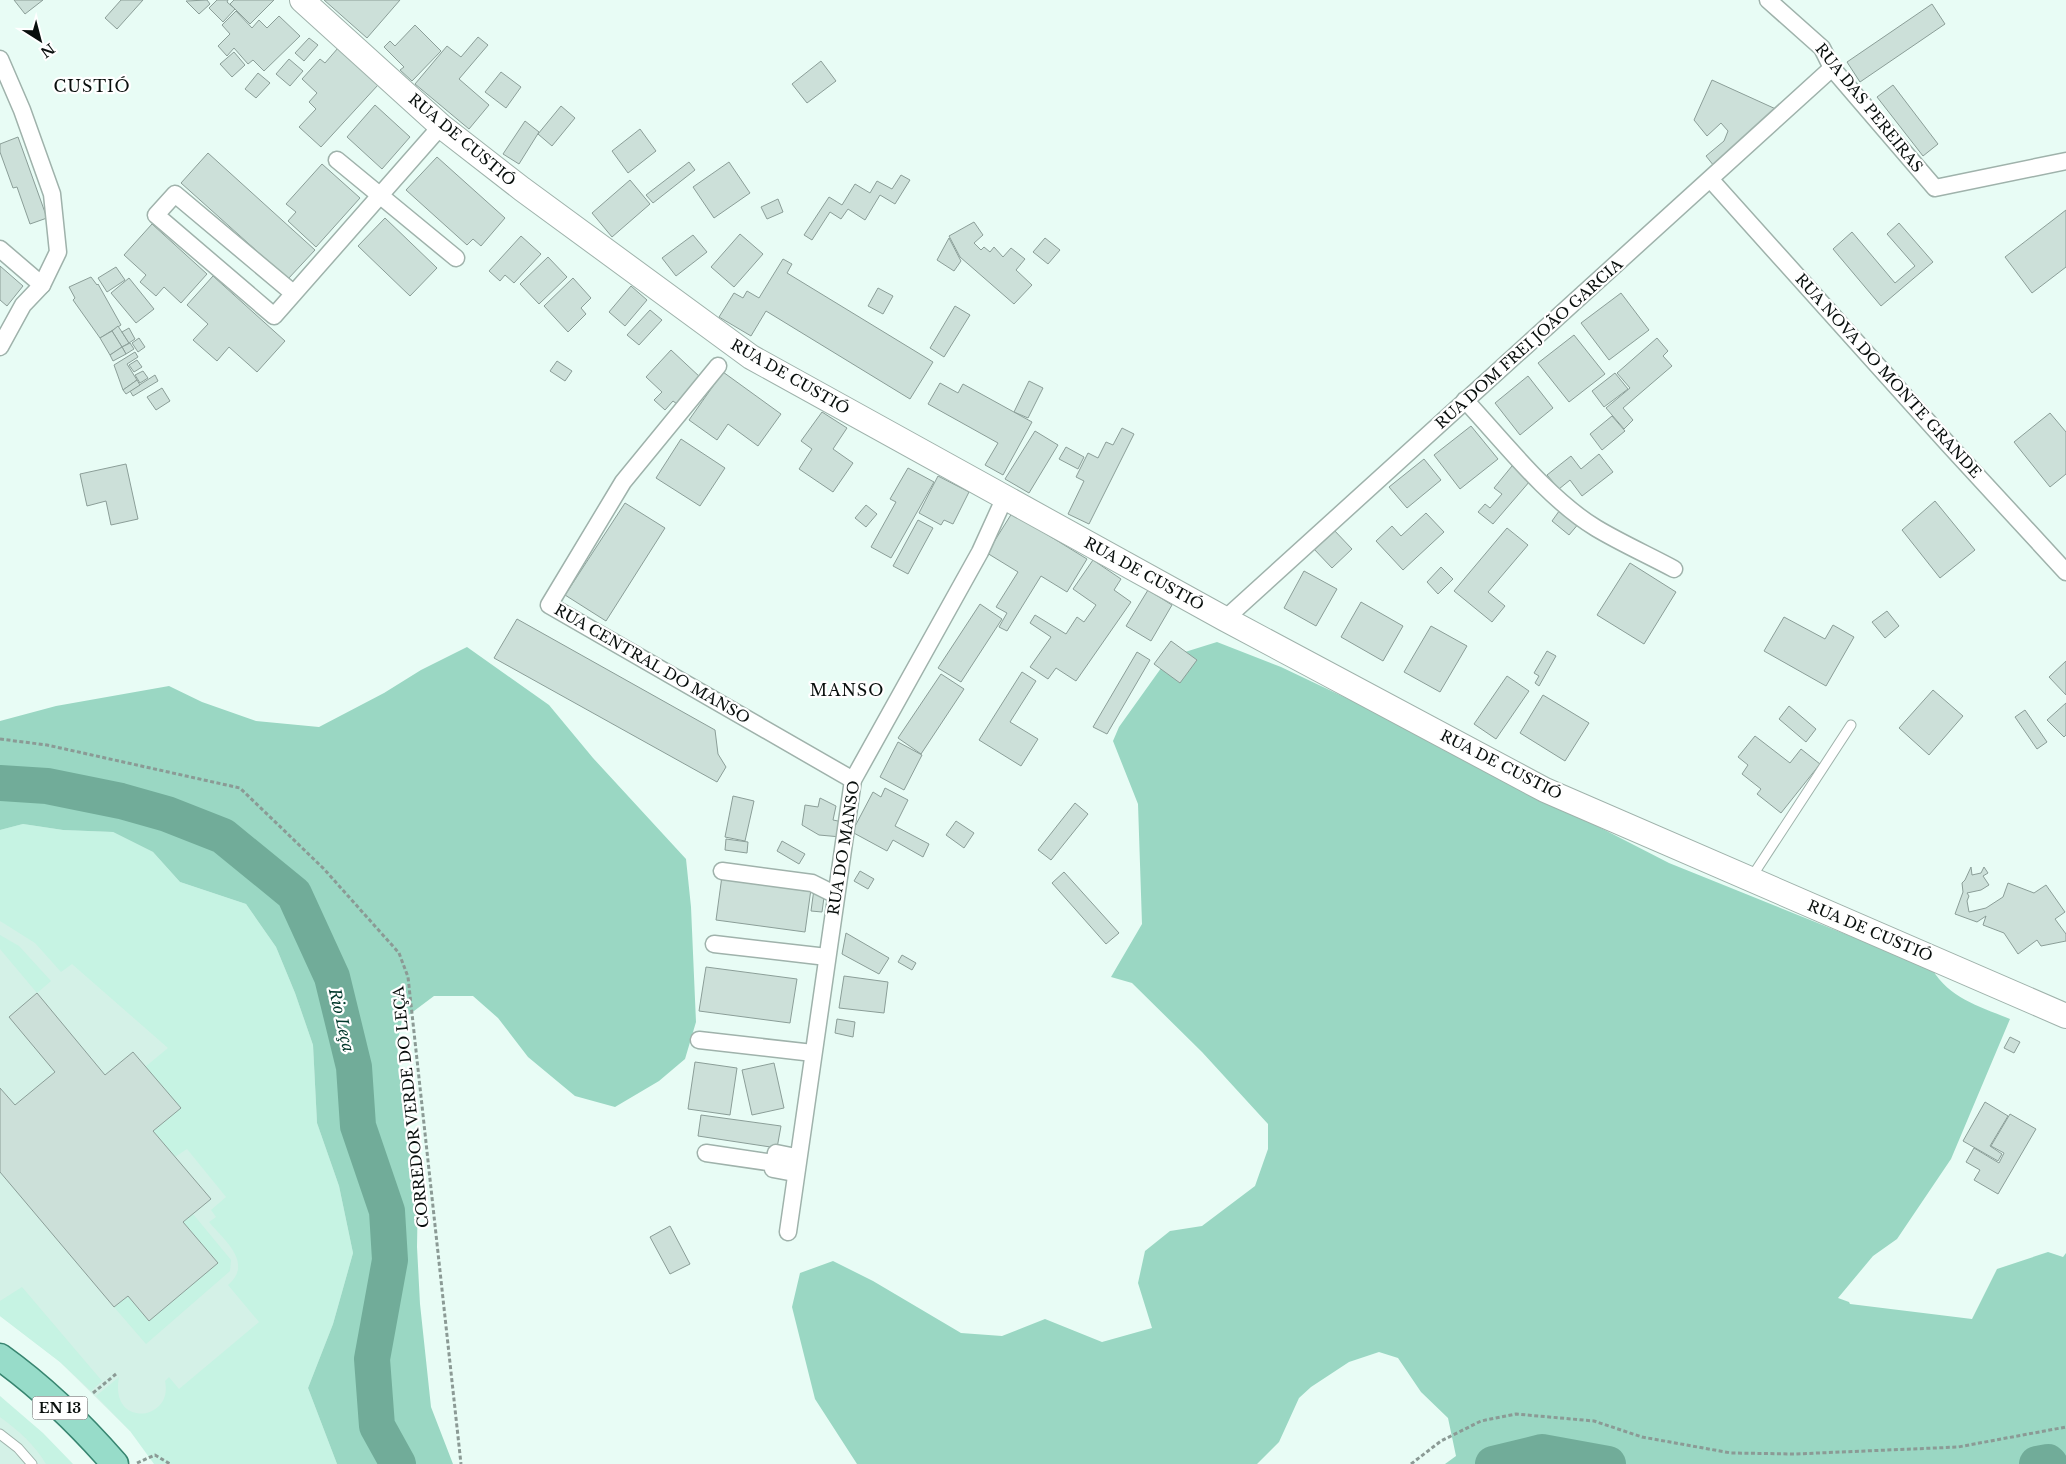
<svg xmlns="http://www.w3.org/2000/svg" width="2066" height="1464" viewBox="0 0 2066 1464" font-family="'Libre Baskerville',serif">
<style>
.built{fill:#d4f1e7}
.green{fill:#c6f3e3}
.forest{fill:#9ad7c3}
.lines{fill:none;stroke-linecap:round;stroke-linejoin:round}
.river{stroke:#71ac99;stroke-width:36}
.building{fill:#cce0d9;stroke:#8b9e98}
.lane-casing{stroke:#9fb2ab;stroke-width:11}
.street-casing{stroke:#9fb2ab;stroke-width:19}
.secondary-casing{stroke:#9fb2ab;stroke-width:26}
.primary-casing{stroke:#388570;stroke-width:29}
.path{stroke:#8b9a95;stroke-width:3;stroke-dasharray:4 2.5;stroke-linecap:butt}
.lane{stroke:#fff;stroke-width:9}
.street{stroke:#fff;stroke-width:16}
.secondary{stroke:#fff;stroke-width:24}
.primary{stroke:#97dcc9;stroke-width:26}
.labels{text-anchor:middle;stroke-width:4.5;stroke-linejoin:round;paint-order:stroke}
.shield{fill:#fff;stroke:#535756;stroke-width:1}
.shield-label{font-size:14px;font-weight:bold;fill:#090f0d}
.street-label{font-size:15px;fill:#090f0d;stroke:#fff}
.neighbourhood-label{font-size:16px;letter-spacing:1px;fill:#090f0d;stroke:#fff}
.water-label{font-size:16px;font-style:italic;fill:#00382b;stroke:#fff}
</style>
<rect width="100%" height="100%" fill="#e8fcf5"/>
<g class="built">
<polygon points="0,891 201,1057 291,1307 130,1431 60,1362 0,1316"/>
<polygon points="0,1410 55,1464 0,1464"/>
</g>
<g class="green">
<path d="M23,824L63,830L113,832L153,852L180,882L246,904L276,947L295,993L313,1045L317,1123L339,1186L353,1253L333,1324L308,1388L337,1464H154L130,1431L96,1396L119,1377C109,1429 174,1421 165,1381L169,1377L179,1389L259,1322L228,1285C254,1263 224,1240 209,1222L216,1217L211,1210L226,1197L187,1149L175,1157L153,1131L180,1108L145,1067L168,1048L72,964L61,972L35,943L0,921V830Z"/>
<polygon points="0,935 19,946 51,981 37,993 0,949"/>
<polygon points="193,1214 231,1260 230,1271 146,1344 114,1307 128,1296 149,1321 218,1263 183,1222"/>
<polygon points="22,1287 102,1381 91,1391 60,1362 0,1316 0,1301"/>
<path d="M0,1396L43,1433L73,1464H46C35,1445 18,1430 0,1417Z"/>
</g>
<g class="forest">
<path d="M1217,642L1281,667L1361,705L1669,863L1932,969C1950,999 1979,1006 2010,1019L1951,1159L1897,1239L1873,1256L1838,1298L1849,1302L1850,1304L1972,1319L1997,1269L2048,1252L2063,1257L2066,1253V1464H1445L1456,1456L1448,1418L1421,1392L1398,1358L1379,1352L1349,1362L1311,1387L1299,1398L1279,1442L1257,1464H857L815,1399L792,1307L800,1273L833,1261L873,1281L961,1333L1002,1336L1045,1319L1102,1342L1152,1328L1138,1283L1145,1251L1170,1231L1202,1226L1255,1186L1268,1149V1124L1202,1052L1132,983L1111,977L1142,924L1138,804L1113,741L1119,727L1169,657Z"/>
<polygon points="467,647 549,705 593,758 686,859 691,907 696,1022 685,1059 659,1081 615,1107 575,1096 528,1057 498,1018 473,996 434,996 402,1020 397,1044 405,1123 418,1188 417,1247 420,1304 431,1407 453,1464 337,1464 308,1388 333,1324 353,1253 339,1186 317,1123 313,1045 295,993 276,947 246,904 180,882 153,852 113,832 63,830 23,824 0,830 0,721 56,706 169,686 202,702 256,721 319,727 384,693 421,670"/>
</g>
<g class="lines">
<g class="river">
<polyline points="0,783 47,786 121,801 167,814 223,836 294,894 332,977 354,1067 358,1126 387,1211 390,1260 372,1359 377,1426 398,1464"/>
<polyline points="1493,1464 1542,1452 1608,1464"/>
<polyline points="2037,1464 2048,1462 2050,1464"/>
</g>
</g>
<g class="building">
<polygon points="14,0 43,0 25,14"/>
<polygon points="121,0 143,0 117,29 105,18"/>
<polygon points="207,0 210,4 199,14 186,1"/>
<polygon points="217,0 228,0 227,2 235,9 223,22 209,8"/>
<polygon points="234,0 274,0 250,24 230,4"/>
<polygon points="324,0 400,0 367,38"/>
<polygon points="1932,4 1945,24 1860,82 1847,62"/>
<polygon points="236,11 252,28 259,20 267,28 279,16 300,36 264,71 253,60 248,64 234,48 227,56 218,46 230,34 222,25"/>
<polygon points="415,25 441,51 412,81 400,70 404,67 384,47 390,41 395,46"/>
<polygon points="478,37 488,45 459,79 489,105 469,129 415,84 447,46 461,57"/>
<polygon points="309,38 318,45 304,61 295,53"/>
<polygon points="338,48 378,85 321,147 299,127 316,109 309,102 317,93 302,79 320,59 325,63"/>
<polygon points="234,52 245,65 232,77 220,64"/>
<polygon points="289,59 303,71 290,86 276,74"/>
<polygon points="821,61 836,81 807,103 792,84"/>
<polygon points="501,72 521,87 506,108 485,92"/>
<polygon points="258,73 270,83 256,98 245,89"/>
<polygon points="1712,80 1778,110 1714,166 1706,156 1724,141 1728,131 1721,123 1707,136 1694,120"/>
<polygon points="1893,85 1938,144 1923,156 1877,97"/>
<polygon points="375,105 410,137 382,169 347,137"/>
<polygon points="561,106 575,118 552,146 538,134"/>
<polygon points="525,121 539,132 519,164 503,154"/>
<polygon points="640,129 656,151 628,173 612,151"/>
<polygon points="18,137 47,218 30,224 17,187 13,188 0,152 0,144"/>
<polygon points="208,153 315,250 288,279 181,183"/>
<polygon points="437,157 505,218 481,246 473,239 467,245 406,190"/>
<polygon points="689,162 695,170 653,203 646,195"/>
<polygon points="729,162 750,193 714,218 693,187"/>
<polygon points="322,164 360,198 316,247 288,221 296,212 286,204"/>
<polygon points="901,175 910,180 895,204 880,195 865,220 848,209 841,219 830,212 812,240 804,235 829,197 842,205 855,184 870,193 877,181 892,189"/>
<polygon points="630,180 650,204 612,237 592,213"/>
<polygon points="778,199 783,212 767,219 761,207"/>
<polygon points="2066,210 2066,267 2032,293 2005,257"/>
<polygon points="385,218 437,268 410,296 358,246"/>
<polygon points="974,222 983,235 974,243 981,250 984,247 990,252 994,247 1003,257 1011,248 1025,259 1016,270 1032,285 1014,304 960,257 949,236"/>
<polygon points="1899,223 1933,262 1881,306 1833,249 1852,232 1895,283 1915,266 1887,234"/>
<polygon points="152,224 207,274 181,303 164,287 156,296 140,282 146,275 124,255"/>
<polygon points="740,234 763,254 734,287 711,267"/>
<polygon points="693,235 707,252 676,276 662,258"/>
<polygon points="521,236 541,254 514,283 505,275 500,281 489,271"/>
<polygon points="949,238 961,261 954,271 937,260"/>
<polygon points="1045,238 1060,250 1048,264 1033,252"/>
<polygon points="548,257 567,277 539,304 520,284"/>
<polygon points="783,259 792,264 787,273 933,362 910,399 766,311 751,336 719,317 734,293 743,298 747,291 759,298"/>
<polygon points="0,266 23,286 7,306 0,300"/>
<polygon points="116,267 125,280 107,292 98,278"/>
<polygon points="213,276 285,341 257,372 229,347 217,361 193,340 208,324 187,305"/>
<polygon points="91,277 97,285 98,284 121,325 100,338 73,300 75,298 69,287"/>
<polygon points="129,278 154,309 136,323 111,293"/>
<polygon points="573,278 591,298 581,308 586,314 568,332 544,306"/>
<polygon points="631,286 647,300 625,326 609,312"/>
<polygon points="878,288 893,296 883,314 868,306"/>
<polygon points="1621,293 1649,330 1609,360 1581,323"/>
<polygon points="955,306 970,315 944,357 930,348"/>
<polygon points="650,310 662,320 639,345 627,335"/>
<polygon points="118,326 129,343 122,347 112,331"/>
<polygon points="129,328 135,339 129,343 122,332"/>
<polygon points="112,331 122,347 110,355 100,338"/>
<polygon points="1574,335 1605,374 1569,402 1538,363"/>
<polygon points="139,338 145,347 138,352 132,343"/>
<polygon points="1657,338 1668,351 1663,356 1672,366 1623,408 1633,420 1624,429 1606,408 1630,388 1617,373"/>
<polygon points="130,343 134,349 126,354 122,347"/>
<polygon points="122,347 126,354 113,361 110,355"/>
<polygon points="671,350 701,378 677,404 673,401 665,410 654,400 662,392 646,377"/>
<polygon points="135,352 138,357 127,364 137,380 123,390 114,365"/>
<polygon points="137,360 142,367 134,372 129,365"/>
<polygon points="557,361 572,371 565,381 550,371"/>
<polygon points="143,371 148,378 140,383 135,375"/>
<polygon points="723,372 781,414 758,446 728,424 717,440 689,420"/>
<polygon points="1615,373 1628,389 1604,407 1592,391"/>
<polygon points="155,375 158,381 133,396 130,391"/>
<polygon points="1528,376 1553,408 1520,435 1495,403"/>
<polygon points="137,380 140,385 126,394 123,390"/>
<polygon points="1029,381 1043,388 1028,418 1014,412"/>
<polygon points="940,383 958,393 963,384 1032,422 1003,475 985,465 998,443 928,404"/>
<polygon points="162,388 170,401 156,410 147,397"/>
<polygon points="822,412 847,428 833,449 853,463 833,492 799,469 812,449 801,441"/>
<polygon points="2050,413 2066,432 2066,474 2050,487 2014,442"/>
<polygon points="1612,416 1625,431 1602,450 1590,434"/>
<polygon points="1471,426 1498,459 1460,489 1434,455"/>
<polygon points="1122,428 1134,434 1089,524 1068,514 1084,481 1076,477 1088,453 1098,458 1106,442 1113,445"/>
<polygon points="1035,431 1058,445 1029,493 1005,479"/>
<polygon points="681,439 725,468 700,506 656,478"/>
<polygon points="1066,447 1084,457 1078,469 1059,459"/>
<polygon points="1599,454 1613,472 1582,496 1570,480 1559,489 1547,475 1571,456 1581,469"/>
<polygon points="1424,459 1441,480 1407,508 1389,487"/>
<polygon points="126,464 138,519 111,525 106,501 87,506 80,474"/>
<polygon points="1512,466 1530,481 1493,524 1478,512 1485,504 1490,508 1502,494 1494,488"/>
<polygon points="908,468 934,482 891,558 871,547 896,502 890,499"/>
<polygon points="938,476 969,492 953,524 944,520 941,525 919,513"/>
<polygon points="1935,501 1975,550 1940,578 1902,530"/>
<polygon points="625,503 665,528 606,621 565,595"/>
<polygon points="866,505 877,514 866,527 855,518"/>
<polygon points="1562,507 1580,522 1569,535 1552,521"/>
<polygon points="1012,513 1087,559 1067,592 1041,576 1007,631 999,627 1007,613 996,607 1018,572 987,553"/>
<polygon points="1426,513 1444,532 1403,570 1376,541 1392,526 1401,536"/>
<polygon points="918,520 933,528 908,574 893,566"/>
<polygon points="1507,528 1528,545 1488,592 1505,606 1492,622 1454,591"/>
<polygon points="1333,529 1352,549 1332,568 1313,548"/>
<polygon points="1093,560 1121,579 1114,590 1131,602 1076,681 1056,668 1048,679 1030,667 1051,637 1030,623 1035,615 1066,634 1077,617 1084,622 1096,605 1073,589"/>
<polygon points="1630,563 1676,592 1644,644 1597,615"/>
<polygon points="1441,567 1453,579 1438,594 1427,582"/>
<polygon points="1304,571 1337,589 1316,626 1284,608"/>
<polygon points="1148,590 1172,605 1151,641 1126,626"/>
<polygon points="1361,602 1403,626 1383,661 1341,637"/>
<polygon points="980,604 1002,619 961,682 938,668"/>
<polygon points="1887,611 1899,626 1885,638 1872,622"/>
<polygon points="1784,617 1825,639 1833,625 1854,637 1826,686 1764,651"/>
<polygon points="517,619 715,730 718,754 726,767 717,782 494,658"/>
<polygon points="1431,626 1467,646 1440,692 1404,672"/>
<polygon points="1171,641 1197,660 1180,683 1154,664"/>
<polygon points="1547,651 1556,656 1539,686 1535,683 1539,676 1534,673"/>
<polygon points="1137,652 1150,660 1107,734 1093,727"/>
<polygon points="2066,661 2066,695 2049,677"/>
<polygon points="1022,672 1036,681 1010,722 1038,739 1021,766 979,740"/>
<polygon points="941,674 964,689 921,754 898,738"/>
<polygon points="1507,676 1529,691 1496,739 1474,724"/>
<polygon points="1933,690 1963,716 1929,755 1899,728"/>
<polygon points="1543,695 1589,723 1565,761 1520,733"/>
<polygon points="2066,703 2066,735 2064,737 2047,720"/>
<polygon points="1789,706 1816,729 1806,742 1779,719"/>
<polygon points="2025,710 2047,742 2037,749 2015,717"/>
<polygon points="1755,736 1790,763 1801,749 1820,764 1781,813 1757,794 1761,789 1742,774 1748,765 1738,757"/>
<polygon points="898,742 922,755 904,790 880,777"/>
<polygon points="885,788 908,800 895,826 929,844 923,857 893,840 887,851 852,832 873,792 881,797"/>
<polygon points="733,796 754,801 745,841 725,837"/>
<polygon points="820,798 836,806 833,820 843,822 841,837 819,835 802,825 805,805 818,807"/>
<polygon points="1075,803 1088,814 1051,860 1038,850"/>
<polygon points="956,821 974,833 964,848 946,835"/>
<polygon points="726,839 748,842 747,853 725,850"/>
<polygon points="782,841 805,854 799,864 777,851"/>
<polygon points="1971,867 1972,875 1981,873 1984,867 1988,873 1983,876 1989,885 1981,890 1967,893 1969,896 1967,901 1969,912 1986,908 2003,897 2008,883 2034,893 2046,885 2065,912 2055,919 2066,934 2066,941 2041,946 2037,940 2018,954 2004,933 1983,925 1986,916 1977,922 1955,914 1963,892 1962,883 1965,880"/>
<polygon points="860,871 874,879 868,889 854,881"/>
<polygon points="1064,872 1119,933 1106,944 1052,883"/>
<polygon points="722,876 811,889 805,932 716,920"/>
<polygon points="814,889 825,890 822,912 811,911"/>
<polygon points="846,933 889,958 879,974 842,954"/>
<polygon points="902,955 916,963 912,970 898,962"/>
<polygon points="706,967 797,979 790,1023 699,1011"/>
<polygon points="844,976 888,982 884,1013 839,1008"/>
<polygon points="37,993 105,1075 133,1052 181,1108 153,1131 211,1199 183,1222 218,1263 149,1321 128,1296 114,1307 0,1172 0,1088 15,1105 55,1072 9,1017"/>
<polygon points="837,1019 855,1022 853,1037 835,1033"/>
<polygon points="2010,1037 2020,1042 2014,1053 2004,1048"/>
<polygon points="695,1062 737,1068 730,1115 688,1109"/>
<polygon points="774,1063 784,1108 752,1115 742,1070"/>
<polygon points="1985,1102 2008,1116 1990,1146 2002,1154 1998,1161 1963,1141"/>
<polygon points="2010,1114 2036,1129 1998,1194 1974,1180 1980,1170 1966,1162 1974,1148 1999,1163 2004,1153 1991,1146"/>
<polygon points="701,1115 781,1126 777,1148 698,1136"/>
<polygon points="670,1226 690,1264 670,1274 650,1237"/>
</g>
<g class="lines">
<g class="lane-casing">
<g id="lane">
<polyline points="1751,878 1851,725"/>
<polyline points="0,1434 18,1448 32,1464"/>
</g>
</g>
<g class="street-casing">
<g id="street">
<polyline points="1768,0 1822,48 1832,68 1935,188 2066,161"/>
<polyline points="0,59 22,110 52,194 58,252 42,285 23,305 0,347"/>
<polyline points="337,160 456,258"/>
<polyline points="1711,180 1948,444 2066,572"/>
<polyline points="0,249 42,285"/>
<polyline points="293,293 175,194 156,215 274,316 441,126"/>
<polyline points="718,366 623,482 549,605 853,780"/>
<path d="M1465,400C1504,442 1548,499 1596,528C1621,543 1648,555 1674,569"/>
<polyline points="1225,619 1832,68"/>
<polyline points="722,871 812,883 836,895"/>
<polyline points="714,944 827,957"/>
<polyline points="699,1040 813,1053"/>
<polyline points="706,1153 774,1163"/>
<polygon points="776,1153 791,1156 789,1172 773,1169"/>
<polyline points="788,1232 853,780 980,552 1005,497"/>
</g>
</g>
<g class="secondary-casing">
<polyline id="secondary" points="302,0 441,126 522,189 751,357 1225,619 1545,790 2066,1016"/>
</g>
<g class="primary-casing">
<path id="primary" d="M0,1357C42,1387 81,1425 115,1464"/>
</g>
<g class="path">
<polyline points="0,739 47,745 240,788 324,869 399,953 408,977 461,1464"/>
<polyline points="93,1393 116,1374"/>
<polyline points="137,1463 155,1455 170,1464"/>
<polyline points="1411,1464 1441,1441 1481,1421 1516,1414 1594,1421 1642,1437 1731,1453 1795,1454 1958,1447 2066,1427"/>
</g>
<use href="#lane" class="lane"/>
<use href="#street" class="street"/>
<use href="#secondary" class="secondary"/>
<use href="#primary" class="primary"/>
</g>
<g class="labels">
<rect class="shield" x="32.5" y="1396.5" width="55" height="23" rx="4"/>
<g class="shield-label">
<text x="60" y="1413">EN 13</text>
</g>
<g class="street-label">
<text transform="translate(1869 108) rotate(51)" y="5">RUA DAS PEREIRAS</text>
<text transform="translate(462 140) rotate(40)" y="5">RUA DE CUSTIÓ</text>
<text transform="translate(1529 344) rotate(-42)" y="5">RUA DOM FREI JOÃO GARCIA</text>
<text transform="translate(1888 376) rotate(48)" y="5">RUA NOVA DO MONTE GRANDE</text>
<text transform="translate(790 377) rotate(30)" y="5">RUA DE CUSTIÓ</text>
<text transform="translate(1144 574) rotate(29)" y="5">RUA DE CUSTIÓ</text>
<text transform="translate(652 664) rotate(30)" y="5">RUA CENTRAL DO MANSO</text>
<text transform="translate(1501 765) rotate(27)" y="5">RUA DE CUSTIÓ</text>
<text transform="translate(844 848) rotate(-81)" y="5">RUA DO MANSO</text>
<text transform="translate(1870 931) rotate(23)" y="5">RUA DE CUSTIÓ</text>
<text transform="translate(411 1107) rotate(-96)" y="5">CORREDOR VERDE DO LEÇA</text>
</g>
<g class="neighbourhood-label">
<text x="92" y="92">CUSTIÓ</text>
<text x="847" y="696">MANSO</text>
</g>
<g class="water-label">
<text transform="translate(342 1020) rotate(77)" y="6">Rio Leça</text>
</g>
</g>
<g transform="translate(40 40) rotate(144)" stroke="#ffffff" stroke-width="4" paint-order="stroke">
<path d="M0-4L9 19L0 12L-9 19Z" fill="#090f0d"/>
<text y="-8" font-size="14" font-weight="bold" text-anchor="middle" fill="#090f0d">N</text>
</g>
</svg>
